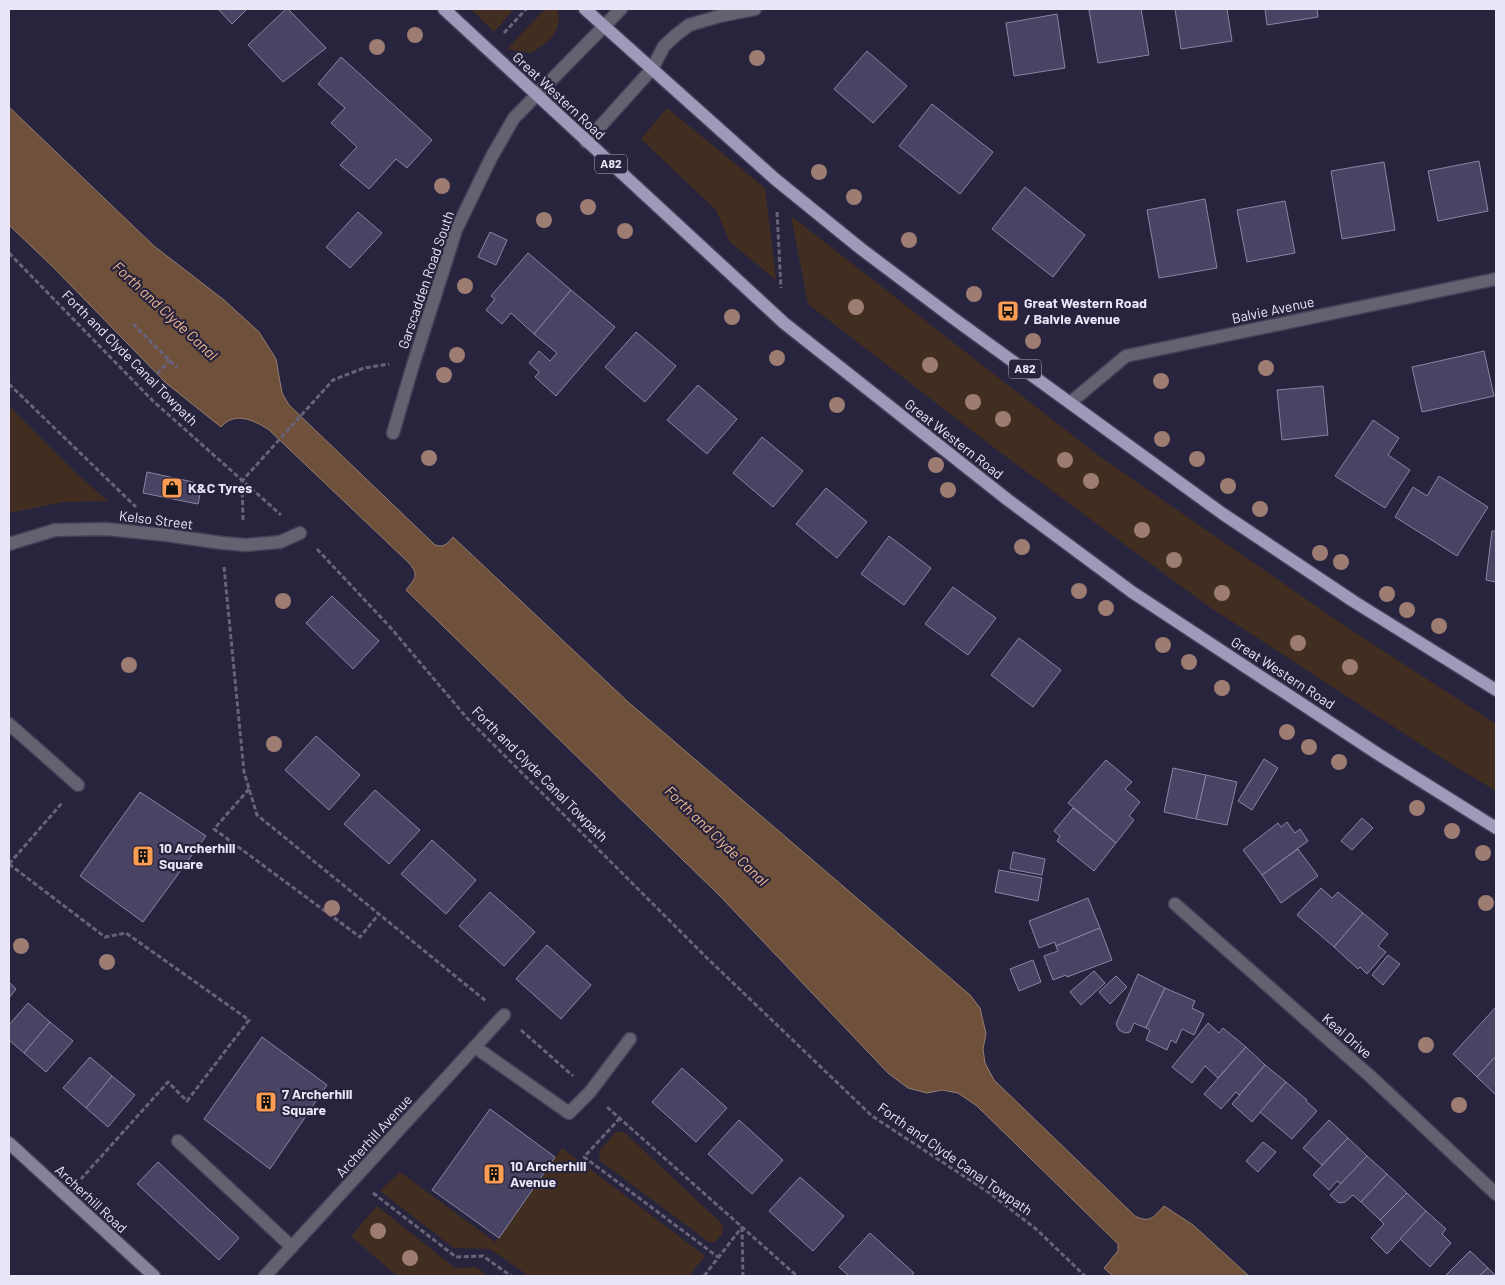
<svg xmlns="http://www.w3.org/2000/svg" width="1505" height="1285" viewBox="0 0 1505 1285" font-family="Barlow,sans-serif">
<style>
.green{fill:#422e20}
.water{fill:#6e503b;stroke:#937d73}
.building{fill:#494463;stroke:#8985a3}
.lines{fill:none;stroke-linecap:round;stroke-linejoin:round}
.lane-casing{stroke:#443f57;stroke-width:15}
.street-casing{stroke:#443f57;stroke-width:15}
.secondary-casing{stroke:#443f57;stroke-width:15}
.primary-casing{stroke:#443f57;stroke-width:15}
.path{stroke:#68637a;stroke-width:3;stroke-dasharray:5 2.5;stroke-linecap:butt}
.lane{stroke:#646271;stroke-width:12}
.street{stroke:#646271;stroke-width:12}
.secondary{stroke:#858299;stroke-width:12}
.primary{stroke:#9f9ab9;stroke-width:12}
.tree{fill:#9d7c72}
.labels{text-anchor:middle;stroke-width:4.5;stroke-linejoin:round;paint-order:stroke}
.shield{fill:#29243d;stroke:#afacbf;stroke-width:1}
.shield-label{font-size:12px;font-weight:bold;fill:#e8e6f7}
.street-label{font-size:14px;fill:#e8e6f7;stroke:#29243d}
.poi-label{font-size:14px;font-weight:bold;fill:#e8e6f7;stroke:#29243d;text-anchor:start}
.water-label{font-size:15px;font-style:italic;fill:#f0b992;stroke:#29243d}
</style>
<rect width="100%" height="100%" fill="#29243d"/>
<g class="green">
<polygon points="471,9 514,9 494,32"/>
<path d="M545,9H557C564,32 548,42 531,53L507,49Z"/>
<polygon points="667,108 765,188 776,280 730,242 716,210 641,139"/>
<polygon points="791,216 1099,456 1345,626 1496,724 1496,791 1451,764 1208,606 1001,453 808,304"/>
<polygon points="9,406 78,475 108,501 63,502 9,513"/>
<polygon points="616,1132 624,1132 720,1222 723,1227 722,1234 715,1242 709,1242 599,1160 600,1150"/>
<polygon points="562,1148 705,1256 689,1276 529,1276 490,1249 454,1248 380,1191 400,1172 495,1242"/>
<polygon points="377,1206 455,1268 476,1267 488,1276 397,1276 351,1236"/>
</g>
<path class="water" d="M9,107L154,246L224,300L259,332L276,359L282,393L289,405L435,545C444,548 447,544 453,537L627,701L970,995L980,1008L986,1034L983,1049L985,1063L994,1080L1135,1216C1151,1224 1154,1216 1164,1206L1193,1225L1249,1276H1113L1104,1268L1118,1251V1244L977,1106L958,1093L942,1090L927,1093L908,1088L888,1073L720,896L406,590C415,578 420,575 408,562L268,429C253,420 235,411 221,427L166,383L52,266L9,225Z"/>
<g class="building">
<polygon points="218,9 247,9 232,24"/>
<polygon points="286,9 288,9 326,48 283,82 248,45"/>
<polygon points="1095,9 1141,9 1149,55 1098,63 1089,10"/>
<polygon points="1175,9 1227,9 1232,41 1181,49"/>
<polygon points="1265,9 1317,9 1318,17 1267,25"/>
<polygon points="1057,14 1065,68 1014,76 1006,23"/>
<polygon points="867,51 907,86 873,123 834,89"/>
<polygon points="341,57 432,140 407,168 396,159 369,189 340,165 357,147 331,123 345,108 318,84"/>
<polygon points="932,104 993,152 960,194 899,146"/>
<polygon points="1479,161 1488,211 1438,221 1428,171"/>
<polygon points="1384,162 1395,230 1342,239 1331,171"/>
<polygon points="1025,187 1085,235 1053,277 992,229"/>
<polygon points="1205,199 1217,268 1159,278 1147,210"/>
<polygon points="1285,201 1295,253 1247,262 1237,210"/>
<polygon points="358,212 382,233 350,268 326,247"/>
<polygon points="490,232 507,240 496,265 478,257"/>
<polygon points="528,253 571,290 534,334 511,313 502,324 486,310 495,299 491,296"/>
<polygon points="571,290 615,327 556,396 535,377 539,372 529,363 539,351 550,361 557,353 534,334"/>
<polygon points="636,332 676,366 645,402 605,367"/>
<polygon points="1484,351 1494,396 1422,412 1412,367"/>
<polygon points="698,385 737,419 707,454 667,420"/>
<polygon points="1323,386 1328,435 1282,440 1277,390"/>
<polygon points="1373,420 1399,438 1388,455 1410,470 1385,508 1335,476"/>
<polygon points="762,437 803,471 773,507 733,473"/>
<polygon points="147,472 202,484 198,504 143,493"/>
<polygon points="1439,476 1488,507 1457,556 1395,517 1413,487 1427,496"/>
<polygon points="826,488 867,522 837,558 796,524"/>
<polygon points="1492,531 1496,531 1496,582 1486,580"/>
<polygon points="889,536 931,568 904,605 861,574"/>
<polygon points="953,587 996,618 968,655 925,624"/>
<polygon points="332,596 379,641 353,669 306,623"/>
<polygon points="1019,638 1061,670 1033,707 991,675"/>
<polygon points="316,736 360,775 329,810 285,770"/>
<polygon points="1264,759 1278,768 1252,810 1238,801"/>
<polygon points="1106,760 1132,782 1125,789 1140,802 1129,816 1134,820 1116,843 1068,803"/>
<polygon points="1173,768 1206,775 1196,819 1164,812"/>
<polygon points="1206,775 1237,782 1227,825 1196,819"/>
<polygon points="375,790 420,830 389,864 344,824"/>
<polygon points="140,792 206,836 143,922 80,876"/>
<polygon points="1073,808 1116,843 1094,871 1057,841 1060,836 1054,831"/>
<polygon points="1362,818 1373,828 1352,850 1341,841"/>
<polygon points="1287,822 1295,833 1300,829 1308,841 1262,875 1243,850 1278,823 1281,827"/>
<polygon points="432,840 476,880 446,914 401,874"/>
<polygon points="1298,849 1318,876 1281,903 1262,875"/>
<polygon points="1013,852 1045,859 1042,875 1010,869"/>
<polygon points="999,870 1042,878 1038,901 995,892"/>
<polygon points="1321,888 1332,898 1338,892 1363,913 1334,947 1297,915"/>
<polygon points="490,892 535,932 504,966 459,926"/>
<polygon points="1088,898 1100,928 1056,946 1055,942 1039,948 1029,921"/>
<polygon points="1363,913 1388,934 1378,946 1386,952 1367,974 1360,967 1358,969 1334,947"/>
<polygon points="1100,928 1112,960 1067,977 1066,975 1053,980 1044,956 1058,951 1056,946"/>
<polygon points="547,945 591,985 561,1019 516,979"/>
<polygon points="1388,955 1400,964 1383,985 1372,975"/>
<polygon points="1033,960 1041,982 1019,991 1010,969"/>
<polygon points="1094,971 1105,983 1081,1005 1070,992"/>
<polygon points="1138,974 1165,988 1146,1028 1134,1023 1130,1032 1125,1033 1119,1030 1116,1024"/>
<polygon points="1116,976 1127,987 1110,1004 1099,992"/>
<polygon points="9,982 16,989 9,998"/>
<polygon points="1165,988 1195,1001 1192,1008 1204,1014 1194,1035 1182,1029 1176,1043 1171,1040 1167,1050 1146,1040 1150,1030 1146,1028"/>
<polygon points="28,1003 50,1022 24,1053 9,1040 9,1025"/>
<polygon points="1496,1007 1496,1056 1477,1077 1453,1054"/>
<polygon points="50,1022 73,1041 46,1072 24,1053"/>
<polygon points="1208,1023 1219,1033 1223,1028 1246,1047 1218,1078 1205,1066 1192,1083 1172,1067"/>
<polygon points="262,1037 327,1085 270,1169 204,1119"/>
<polygon points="1246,1047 1265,1065 1239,1095 1236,1092 1221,1109 1204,1094"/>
<polygon points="1496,1056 1496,1095 1477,1077"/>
<polygon points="90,1057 112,1076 86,1108 63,1088"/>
<polygon points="1265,1065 1286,1082 1252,1122 1232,1104"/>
<polygon points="682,1068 727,1108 696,1142 652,1102"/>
<polygon points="112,1076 135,1095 108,1127 86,1108"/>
<polygon points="1286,1082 1307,1100 1306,1101 1317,1111 1292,1139 1260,1112"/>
<polygon points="490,1109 555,1157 499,1238 432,1190"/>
<polygon points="739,1120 783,1160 752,1194 708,1154"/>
<polygon points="1329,1120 1348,1138 1322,1165 1303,1148"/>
<polygon points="1348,1138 1367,1156 1341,1184 1337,1181 1329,1190 1313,1175"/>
<polygon points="1263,1142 1276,1152 1258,1172 1246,1161"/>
<polygon points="1367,1156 1387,1174 1361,1202 1353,1195 1345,1202 1339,1203 1330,1195"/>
<polygon points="158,1162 239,1238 219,1260 137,1184"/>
<polygon points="1387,1174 1407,1193 1380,1220 1361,1202"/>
<polygon points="800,1177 844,1216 813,1251 769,1211"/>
<polygon points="1407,1193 1426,1211 1387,1254 1371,1238 1384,1224 1380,1220"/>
<polygon points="1426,1211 1446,1229 1442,1234 1451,1243 1430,1267 1400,1239"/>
<polygon points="870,1233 914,1273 911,1276 849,1276 839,1267"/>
<polygon points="1470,1251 1488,1268 1479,1276 1445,1276"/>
<polygon points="1488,1268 1496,1276 1479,1276"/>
</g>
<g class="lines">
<g class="lane-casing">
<g id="lane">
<polyline points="475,1047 569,1113 590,1092 630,1039"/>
<polyline points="178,1141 292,1247"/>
</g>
</g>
<g class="street-casing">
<g id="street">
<polyline points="586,142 652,69 664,46 676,35 689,25 720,16 755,9"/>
<polyline points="1071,402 1126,356 1496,279"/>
<polyline points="393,433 413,365 456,230 492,156 514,118 621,9"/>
<polyline points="9,544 55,530 106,529 166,535 222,543 246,545 280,542 300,533"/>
<polyline points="9,724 78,785"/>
<polyline points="1175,904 1370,1076 1496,1194"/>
<polyline points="265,1276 504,1015"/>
</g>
</g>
<g class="secondary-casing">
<polyline id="secondary" points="9,1143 154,1276"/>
</g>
<g class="primary-casing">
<g id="primary">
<polyline points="444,9 784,323 1008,500 1132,592 1378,754 1496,828"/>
<polyline points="585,9 775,179 860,248 953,318 1223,514 1353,601 1496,690"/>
</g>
</g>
<g class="path">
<polyline points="504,33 526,9"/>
<polyline points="777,212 781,288"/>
<polyline points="9,253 152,400 281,515"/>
<polyline points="133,324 177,368"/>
<polyline points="157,374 170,360"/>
<polyline points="9,384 136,507"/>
<polyline points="243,520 242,481 333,380 364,368 389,364"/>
<polyline points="317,549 390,627 467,718 706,957 872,1116 988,1192 1036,1229 1085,1276"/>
<polyline points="224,567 244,772 257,815 486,1001"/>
<polyline points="249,789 214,829 360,937 379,914"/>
<polyline points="9,864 105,937 126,933 249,1020 187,1101 168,1082 81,1179"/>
<polyline points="9,864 62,803"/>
<polyline points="521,1030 573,1076"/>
<polyline points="607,1107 797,1276"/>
<polyline points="620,1118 584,1157 718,1257"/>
<polyline points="373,1193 456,1257 483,1256 511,1276"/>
<polyline points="742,1227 743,1276"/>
<polyline points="704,1276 742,1227"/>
</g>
<use href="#lane" class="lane"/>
<use href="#street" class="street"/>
<use href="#secondary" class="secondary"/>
<use href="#primary" class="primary"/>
</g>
<g class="tree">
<circle cx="415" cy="35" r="8"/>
<circle cx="377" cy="47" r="8"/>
<circle cx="757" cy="58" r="8"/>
<circle cx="819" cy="172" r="8"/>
<circle cx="442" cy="186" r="8"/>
<circle cx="854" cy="197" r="8"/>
<circle cx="588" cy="207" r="8"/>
<circle cx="544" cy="220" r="8"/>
<circle cx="625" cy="231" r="8"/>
<circle cx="909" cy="240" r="8"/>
<circle cx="465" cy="286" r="8"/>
<circle cx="974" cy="294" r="8"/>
<circle cx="856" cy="307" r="8"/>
<circle cx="732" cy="317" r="8"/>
<circle cx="1033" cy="341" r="8"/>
<circle cx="457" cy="355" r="8"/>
<circle cx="777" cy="358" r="8"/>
<circle cx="930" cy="365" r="8"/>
<circle cx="1266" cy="368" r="8"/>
<circle cx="444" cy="375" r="8"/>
<circle cx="1161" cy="381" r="8"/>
<circle cx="973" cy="402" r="8"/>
<circle cx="837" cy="405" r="8"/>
<circle cx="1003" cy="419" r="8"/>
<circle cx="1162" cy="439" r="8"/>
<circle cx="429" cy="458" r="8"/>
<circle cx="1197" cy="459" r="8"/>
<circle cx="1065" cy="460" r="8"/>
<circle cx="936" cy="465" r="8"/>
<circle cx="1091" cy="481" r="8"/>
<circle cx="1228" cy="486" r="8"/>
<circle cx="948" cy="490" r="8"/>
<circle cx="1260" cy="509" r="8"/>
<circle cx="1142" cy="530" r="8"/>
<circle cx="1022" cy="547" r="8"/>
<circle cx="1320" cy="553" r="8"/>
<circle cx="1174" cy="560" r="8"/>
<circle cx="1341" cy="562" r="8"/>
<circle cx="1079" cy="591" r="8"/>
<circle cx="1222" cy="593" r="8"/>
<circle cx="1387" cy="594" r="8"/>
<circle cx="283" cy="601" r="8"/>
<circle cx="1106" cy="608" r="8"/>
<circle cx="1407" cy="610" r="8"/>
<circle cx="1439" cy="626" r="8"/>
<circle cx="1298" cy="643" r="8"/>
<circle cx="1163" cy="645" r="8"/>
<circle cx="1189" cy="662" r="8"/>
<circle cx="129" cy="665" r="8"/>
<circle cx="1350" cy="667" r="8"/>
<circle cx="1222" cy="688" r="8"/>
<circle cx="1287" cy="732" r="8"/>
<circle cx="274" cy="744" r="8"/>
<circle cx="1309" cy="747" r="8"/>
<circle cx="1339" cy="762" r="8"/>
<circle cx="1417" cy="808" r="8"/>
<circle cx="1452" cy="831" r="8"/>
<circle cx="1483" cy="853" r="8"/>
<circle cx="1486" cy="903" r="8"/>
<circle cx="332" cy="908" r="8"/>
<circle cx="21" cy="946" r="8"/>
<circle cx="107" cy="962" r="8"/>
<circle cx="1426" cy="1045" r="8"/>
<circle cx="1459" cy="1105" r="8"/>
<circle cx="378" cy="1231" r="8"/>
<circle cx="410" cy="1258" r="8"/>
</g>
<defs>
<g id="bus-square" transform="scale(1.125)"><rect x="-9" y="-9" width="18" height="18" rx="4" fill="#fc9d54" stroke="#29243d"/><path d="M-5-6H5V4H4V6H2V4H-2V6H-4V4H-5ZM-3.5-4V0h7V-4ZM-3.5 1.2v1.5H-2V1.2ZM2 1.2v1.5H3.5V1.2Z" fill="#111"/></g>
<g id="shop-square" transform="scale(1.125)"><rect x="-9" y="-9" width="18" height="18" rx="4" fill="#fc9d54" stroke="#29243d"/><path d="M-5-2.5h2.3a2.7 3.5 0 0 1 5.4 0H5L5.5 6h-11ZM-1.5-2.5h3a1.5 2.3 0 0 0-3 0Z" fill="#111"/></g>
<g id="building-square" transform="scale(1.125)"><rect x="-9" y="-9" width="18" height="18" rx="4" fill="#fc9d54" stroke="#29243d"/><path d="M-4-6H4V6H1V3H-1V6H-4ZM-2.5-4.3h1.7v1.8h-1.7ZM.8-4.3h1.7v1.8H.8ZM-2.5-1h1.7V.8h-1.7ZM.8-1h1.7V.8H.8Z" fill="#111"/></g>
</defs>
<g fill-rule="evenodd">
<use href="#bus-square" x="1008" y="311"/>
<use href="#shop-square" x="172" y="488"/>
<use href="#building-square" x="143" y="856"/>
<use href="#building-square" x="266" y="1102"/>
<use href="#building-square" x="494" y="1174"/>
</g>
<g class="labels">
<g class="shield">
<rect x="595" y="154.5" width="32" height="19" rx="4"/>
<rect x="1009" y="359.5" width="32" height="19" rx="4"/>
</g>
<g class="shield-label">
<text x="611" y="168">A82</text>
<text x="1025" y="373">A82</text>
</g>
<g class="street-label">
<text transform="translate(559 96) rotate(43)" y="5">Great Western Road</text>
<text transform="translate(426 280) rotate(-71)" y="5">Garscadden Road South</text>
<text transform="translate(1273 310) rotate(-12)" y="5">Balvie Avenue</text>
<text transform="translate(130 358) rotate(45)" y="5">Forth and Clyde Canal Towpath</text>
<text transform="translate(954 439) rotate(38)" y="5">Great Western Road</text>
<text transform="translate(156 520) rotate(7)" y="5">Kelso Street</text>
<text transform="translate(1283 673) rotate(33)" y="5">Great Western Road</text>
<text transform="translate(540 774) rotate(45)" y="5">Forth and Clyde Canal Towpath</text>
<text transform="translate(1347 1036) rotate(41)" y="5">Keal Drive</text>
<text transform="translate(374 1136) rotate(-48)" y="5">Archerhill Avenue</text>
<text transform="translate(955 1159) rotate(35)" y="5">Forth and Clyde Canal Towpath</text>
<text transform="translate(91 1199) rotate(43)" y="5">Archerhill Road</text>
</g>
<g class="poi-label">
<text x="1024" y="308">Great Western Road<tspan x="1024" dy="16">/ Balvie Avenue</tspan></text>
<text x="188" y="493">K&amp;C Tyres</text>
<text x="159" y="853">10 Archerhill<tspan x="159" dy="16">Square</tspan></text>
<text x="282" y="1099">7 Archerhill<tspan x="282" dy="16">Square</tspan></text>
<text x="510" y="1171">10 Archerhill<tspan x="510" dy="16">Avenue</tspan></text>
</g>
<g class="water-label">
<text transform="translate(165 311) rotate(43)" y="5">Forth and Clyde Canal</text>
<text transform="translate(716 836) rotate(44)" y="5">Forth and Clyde Canal</text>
</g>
</g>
<rect width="1505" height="1285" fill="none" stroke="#e8e6f7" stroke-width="20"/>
</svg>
